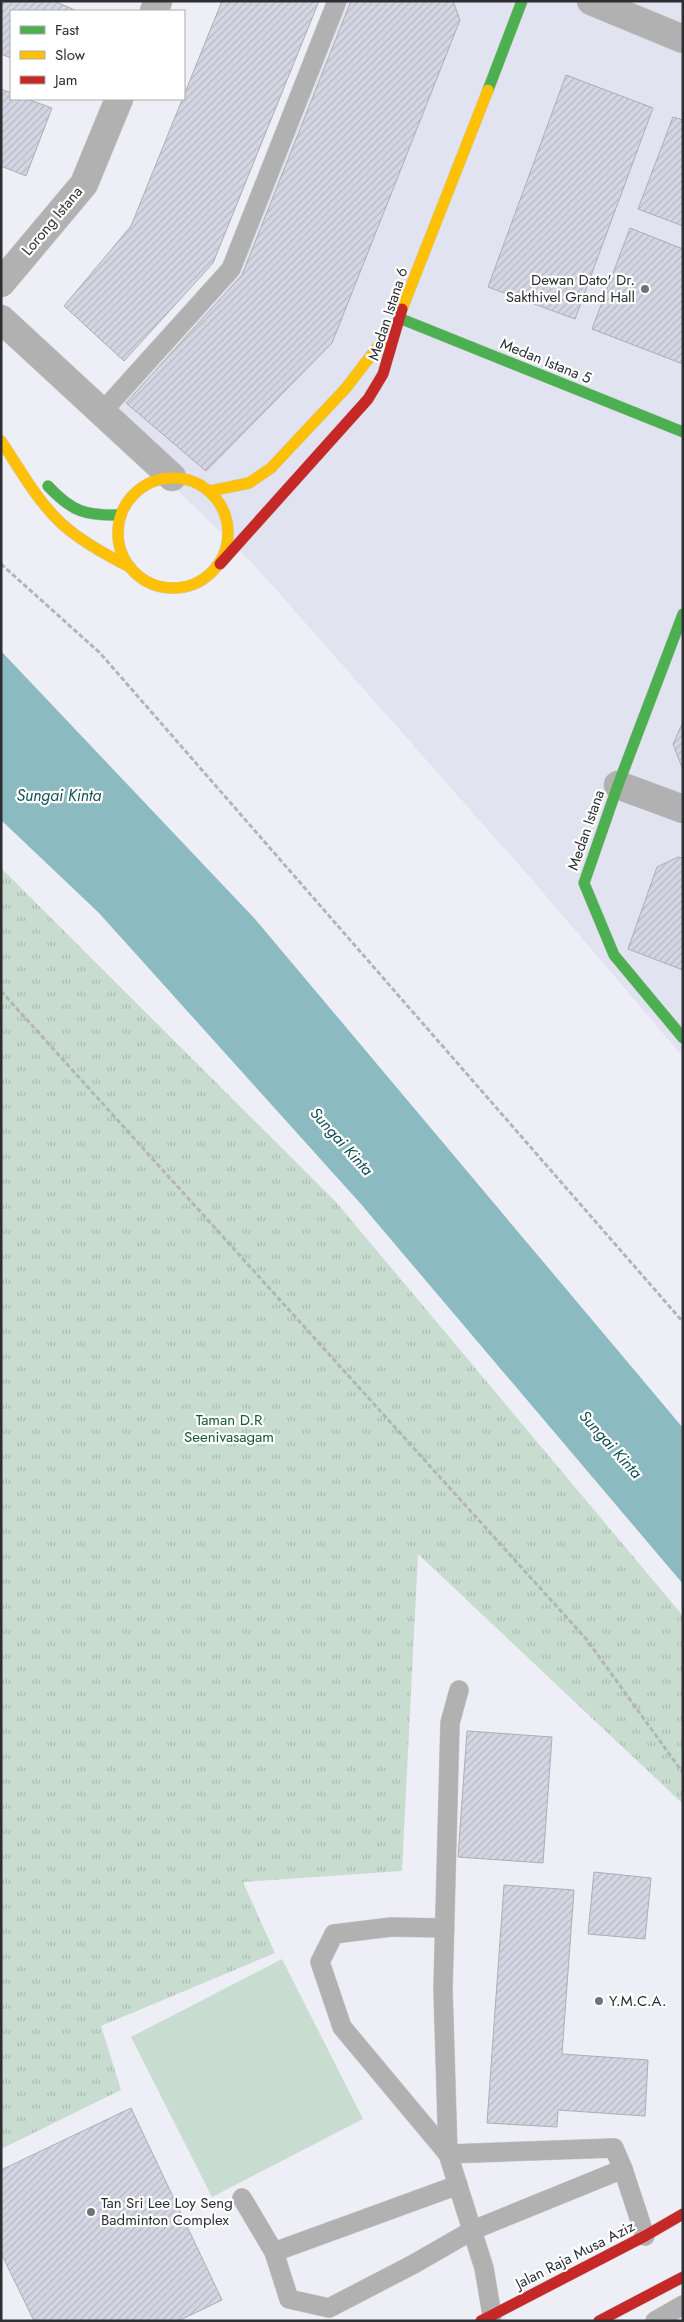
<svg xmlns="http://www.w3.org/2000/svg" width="684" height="2322" viewBox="0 0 684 2322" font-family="Jost,sans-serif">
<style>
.built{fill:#e1e3f0}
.grass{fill:#c8dcd0}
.park{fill:url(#park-tufts)}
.water{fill:#8bbac1}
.building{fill:url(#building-hatch);stroke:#adaeb2}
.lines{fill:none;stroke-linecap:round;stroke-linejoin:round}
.lane-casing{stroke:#cccdd2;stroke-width:20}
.street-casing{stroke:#cccdd2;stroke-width:29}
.fast-casing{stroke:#cccdd2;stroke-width:12}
.slow-casing{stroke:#cccdd2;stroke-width:12}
.jam-casing{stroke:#cccdd2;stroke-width:12}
.path{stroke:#b5b5b6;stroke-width:3;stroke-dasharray:5 2.5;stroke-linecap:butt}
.lane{stroke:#b2b1b1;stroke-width:19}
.street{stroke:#b2b1b1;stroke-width:28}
.fast{stroke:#4caf50;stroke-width:11}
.slow{stroke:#ffc107;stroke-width:11}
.jam{stroke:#c62828;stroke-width:11}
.poi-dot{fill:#717277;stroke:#fff;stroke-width:2}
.labels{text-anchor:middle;stroke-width:4.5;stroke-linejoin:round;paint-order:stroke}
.street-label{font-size:15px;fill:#2d2e32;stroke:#fff}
.poi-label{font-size:15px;fill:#2d2e32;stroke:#fff;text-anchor:start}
.park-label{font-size:15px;fill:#165b2f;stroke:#fff}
.water-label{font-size:16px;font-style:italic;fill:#144f55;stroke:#fff}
</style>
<defs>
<pattern id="park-tufts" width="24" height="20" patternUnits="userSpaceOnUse" patternTransform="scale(1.25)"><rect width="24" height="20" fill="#c8dcd0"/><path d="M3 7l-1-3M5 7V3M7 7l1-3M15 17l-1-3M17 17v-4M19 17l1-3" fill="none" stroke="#acbdb3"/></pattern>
<pattern id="building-hatch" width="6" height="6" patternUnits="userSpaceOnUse" patternTransform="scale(1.25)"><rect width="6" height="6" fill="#d4d6e3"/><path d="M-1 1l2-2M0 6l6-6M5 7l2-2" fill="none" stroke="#b6b8c3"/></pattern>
</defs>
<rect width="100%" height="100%" fill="#eeeff6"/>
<polygon class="built" points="348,1 683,1 683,1057 541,890 255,566 99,414 232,272"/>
<polygon class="grass" points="282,1959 363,2119 212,2197 131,2037"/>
<polygon class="park" points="1,868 336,1202 683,1616 683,1804 418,1554 402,1871 243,1882 275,1953 101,2026 121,2090 1,2149"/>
<polygon class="water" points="1,651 255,919 683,1428 683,1584 360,1203 99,913 1,820"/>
<g class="building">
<polygon points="1,1 54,1 77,11 11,11 11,58 1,54"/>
<polygon points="222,1 319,1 213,263 124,361 64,306 131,226"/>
<polygon points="351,1 453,1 460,20 332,343 206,471 126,403 242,275"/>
<polygon points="566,75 653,108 575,319 488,287"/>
<polygon points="1,89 11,93 11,99 27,99 52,108 26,176 1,166"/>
<polygon points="673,117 683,120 683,226 638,209"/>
<polygon points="630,228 683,249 683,364 592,329"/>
<polygon points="683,722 683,770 673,744"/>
<polygon points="678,857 683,858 683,970 628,949 657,867"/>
<polygon points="467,1731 552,1737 543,1863 458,1857"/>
<polygon points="594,1872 651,1878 645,1939 588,1934"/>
<polygon points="504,1885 574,1890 562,2054 648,2060 645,2116 558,2110 557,2127 487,2123"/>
<polygon points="131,2108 222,2300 178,2321 34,2321 1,2253 1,2170"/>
</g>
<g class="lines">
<g class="lane-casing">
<g id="lane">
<polyline points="102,412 231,269 337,1"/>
<polyline points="445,1928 391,1927 334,1934 320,1962 342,2027 448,2154"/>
<polyline points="448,2154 443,1989 450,1723 459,1690"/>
<polyline points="242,2198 274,2252 289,2299 329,2308 412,2265 473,2230 623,2169"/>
<polyline points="274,2252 458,2185"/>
<polyline points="492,2315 484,2268 448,2154 614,2148 623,2169 645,2236"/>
<polyline points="655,2321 683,2305"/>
</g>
</g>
<g class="street-casing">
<g id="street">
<polyline points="591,1 683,39"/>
<polyline points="154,11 158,1"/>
<polyline points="1,283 84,184 119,99"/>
<polyline points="1,319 172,477"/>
<polyline points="618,785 683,809"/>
</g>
</g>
<g class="fast-casing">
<g id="fast">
<polyline points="488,90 522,1"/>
<polyline points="399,318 683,432"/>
<path d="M48,486C72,512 86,516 121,515"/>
<polyline points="683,614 618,785 584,883 614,955 683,1038"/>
</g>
</g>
<g class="slow-casing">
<g id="slow">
<polyline points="402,309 488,90"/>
<path d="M1,441C20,469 37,501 62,524C82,542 106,555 130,567"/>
<circle cx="173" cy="533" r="55"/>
<polyline points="210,491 249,483 271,468 346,388 389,332"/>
</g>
</g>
<g class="jam-casing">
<g id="jam">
<polyline points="220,564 368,399 383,374 402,309"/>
<polyline points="481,2321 645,2236 683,2214"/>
<polyline points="599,2321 683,2277"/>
</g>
</g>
<g class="path">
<polyline points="1,564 100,653 683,1322"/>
<polyline points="1,991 587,1640 683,1773"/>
</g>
<use href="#lane" class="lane"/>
<use href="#street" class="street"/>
<use href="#fast" class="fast"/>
<use href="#slow" class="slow"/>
<use href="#jam" class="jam"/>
</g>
<g class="poi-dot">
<circle cx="645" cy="289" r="5"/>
<circle cx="599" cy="2001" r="5"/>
<circle cx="91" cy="2212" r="5"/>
</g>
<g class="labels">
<g class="street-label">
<text transform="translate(52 221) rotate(-50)" y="5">Lorong Istana</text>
<text transform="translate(388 314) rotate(-72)" y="5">Medan Istana 6</text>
<text transform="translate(546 361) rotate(22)" y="5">Medan Istana 5</text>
<text transform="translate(586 830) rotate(-71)" y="5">Medan Istana</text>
<text transform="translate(575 2255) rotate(-27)" y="5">Jalan Raja Musa Aziz</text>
</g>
<g class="poi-label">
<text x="635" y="285" text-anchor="end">Dewan Dato' Dr.<tspan x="635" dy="17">Sakthivel Grand Hall</tspan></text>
<text x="609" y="2006">Y.M.C.A.</text>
<text x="101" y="2208">Tan Sri Lee Loy Seng<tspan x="101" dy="17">Badminton Complex</tspan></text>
</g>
<g class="park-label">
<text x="229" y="1425">Taman D.R<tspan x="229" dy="17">Seenivasagam</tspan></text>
</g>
<g class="water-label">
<text x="59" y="801">Sungai Kinta</text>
<text transform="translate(342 1141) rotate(48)" y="6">Sungai Kinta</text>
<text transform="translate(611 1444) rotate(48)" y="6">Sungai Kinta</text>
</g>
</g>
<rect width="684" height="2322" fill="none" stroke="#2d2e32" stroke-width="5"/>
<rect x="10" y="10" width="175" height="90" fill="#ffffff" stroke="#ababad"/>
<rect x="20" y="26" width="25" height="8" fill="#4caf50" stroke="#ababad"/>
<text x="55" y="35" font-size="15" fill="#2d2e32">Fast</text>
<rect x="20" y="51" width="25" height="8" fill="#ffc107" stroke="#ababad"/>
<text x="55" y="60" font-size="15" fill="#2d2e32">Slow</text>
<rect x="20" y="76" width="25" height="8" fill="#c62828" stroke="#ababad"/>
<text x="55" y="85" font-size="15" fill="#2d2e32">Jam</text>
</svg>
